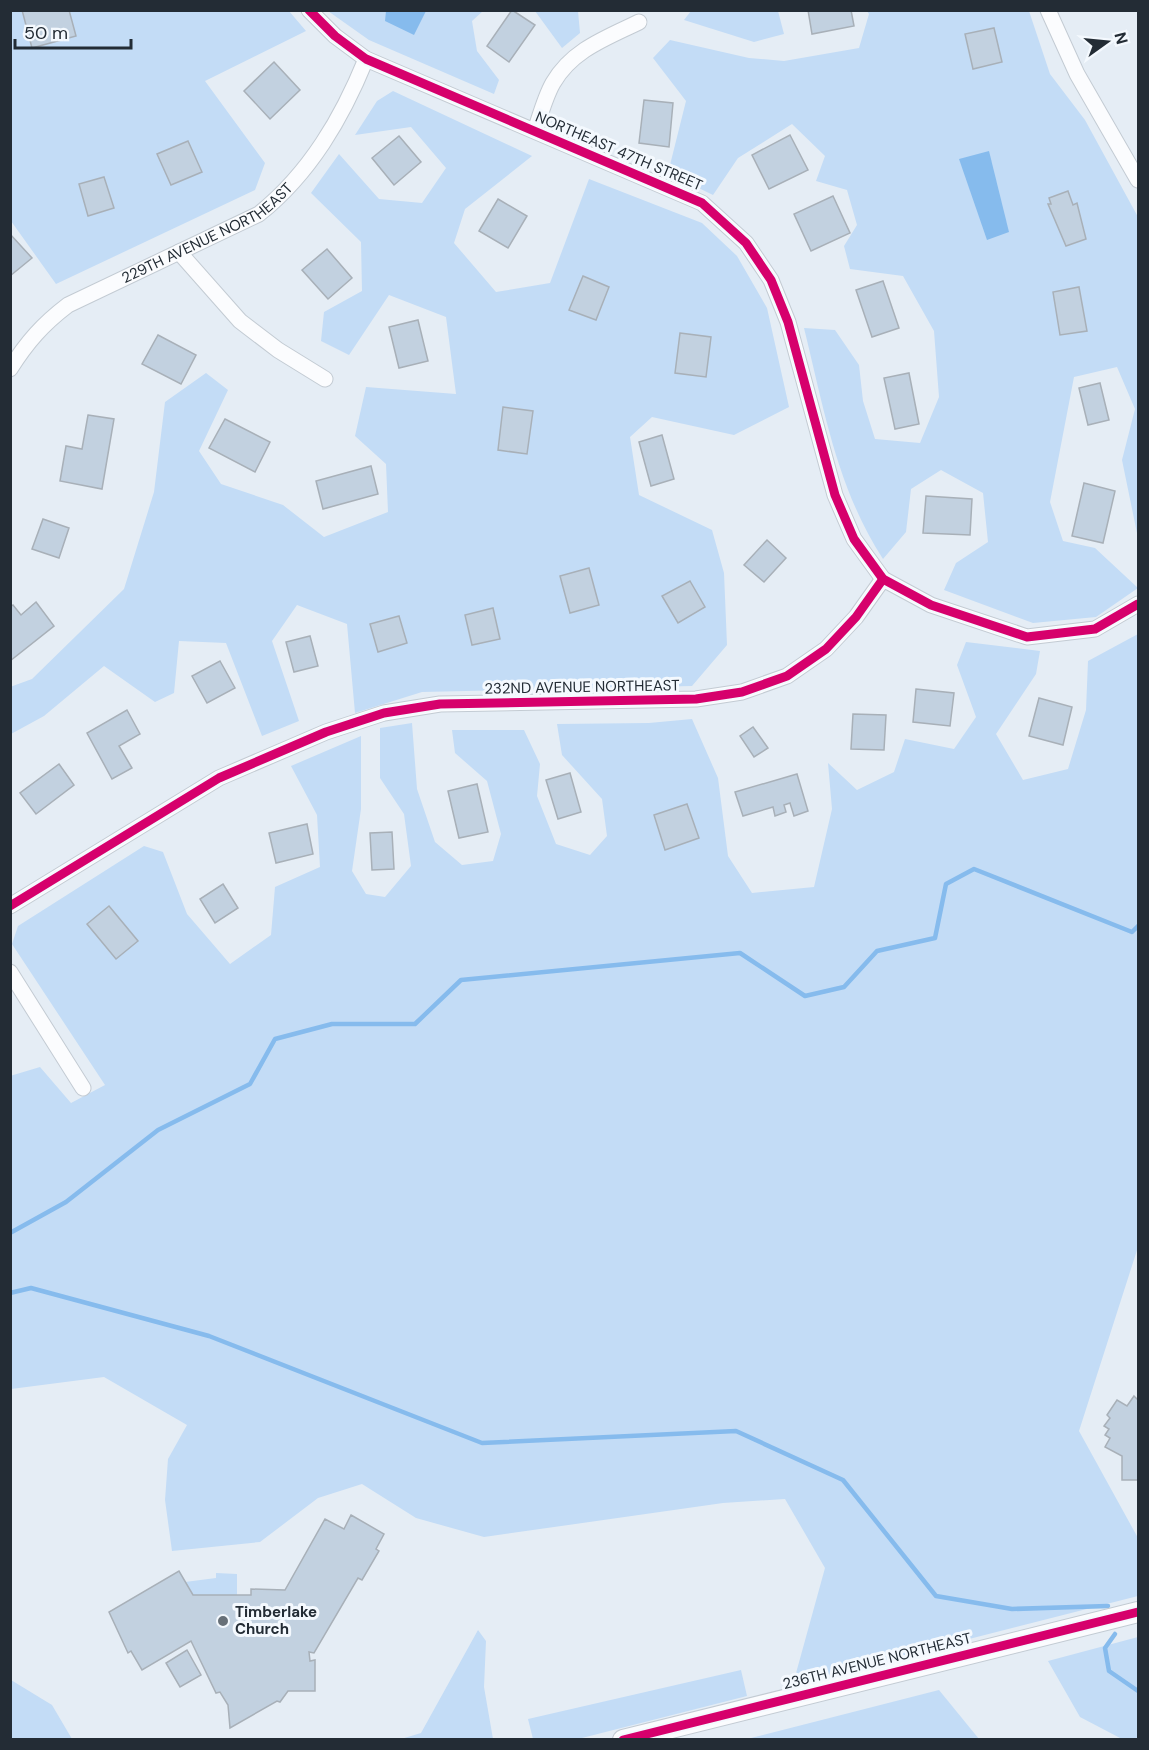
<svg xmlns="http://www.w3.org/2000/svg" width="1149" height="1750" viewBox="0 0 1149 1750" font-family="'DM Sans',sans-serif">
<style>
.green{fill:#c3dcf6}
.water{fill:#86bbed}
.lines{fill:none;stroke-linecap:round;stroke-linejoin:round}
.stream{stroke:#86bbed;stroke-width:4.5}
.building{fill:#c2d1e0;stroke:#a8b0b8;stroke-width:1.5}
.minor-casing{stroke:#c3cbd3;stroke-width:17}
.tertiary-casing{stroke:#c3cbd3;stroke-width:22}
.minor{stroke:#fbfcfe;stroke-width:15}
.tertiary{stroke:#fbfcfe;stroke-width:20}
.cycleway-casing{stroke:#f4f9fe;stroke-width:13}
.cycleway{stroke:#d6006c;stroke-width:9}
.poi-dot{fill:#677078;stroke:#f4f9fe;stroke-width:2}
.labels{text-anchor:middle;stroke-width:6;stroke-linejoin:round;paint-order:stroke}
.street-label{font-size:15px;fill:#232c35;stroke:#f4f9fe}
.poi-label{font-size:15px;font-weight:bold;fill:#232c35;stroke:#f4f9fe;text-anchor:start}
</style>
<rect width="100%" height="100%" fill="#e5edf5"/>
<g class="green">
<polygon points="10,11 289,11 306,31 205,81 265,163 255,190 56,284 11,221"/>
<polygon points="328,11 483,11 472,21 477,51 499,80 494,94 369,40"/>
<polygon points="535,11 578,11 580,33 562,48"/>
<polygon points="691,11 778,11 784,34 754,42 684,20"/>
<path d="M867,11H1029L1050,74L1085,120L1138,217V538L1122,460L1135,409L1117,367L1074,377L1050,502L1063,541L1095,548L1138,588L1096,617L1033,623L944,590L956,563L988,542L983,493L941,470L911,489L906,532L883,559C837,488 824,409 804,328L835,330L859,365L863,401L875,439L920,443L939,397L934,331L903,276L850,269L844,246L857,225L847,190L816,181L825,156L792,124L738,158L713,195L668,173L686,101L653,58L670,40L749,58L784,61L859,48L869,14Z"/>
<polygon points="393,91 532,156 465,209 454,243 496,292 550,283 589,179 702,223 737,256 767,308 789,407 734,435 652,417 630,437 639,495 712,530 724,573 727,645 692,686 422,692 355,713 347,624 297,605 272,641 299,721 262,736 226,643 179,641 174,693 155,702 104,666 44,716 11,734 10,687 32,679 124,589 154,492 165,402 206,373 228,390 199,451 221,484 283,505 324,537 388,512 386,464 355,436 366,387 456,394 446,317 389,295 349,355 321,341 324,312 362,291 361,242 311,193 339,154 379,199 422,203 446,168 411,127 355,135 377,101"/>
<polygon points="1138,634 1138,1247 1079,1431 1138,1538 1138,1596 793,1684 825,1568 785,1499 723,1503 484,1537 416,1518 362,1484 318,1498 260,1542 172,1551 165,1500 168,1459 187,1425 104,1377 11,1389 10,1076 40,1067 71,1103 105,1085 12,944 18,926 144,846 163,852 187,914 230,964 271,935 275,887 320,867 317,815 291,766 361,736 361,809 352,871 366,894 385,897 411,866 404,814 380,778 380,728 412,723 417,789 435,842 462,865 493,861 501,834 487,781 455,753 452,730 524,730 540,764 537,796 556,844 590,855 607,836 602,799 562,755 557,724 649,723 692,719 718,778 728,856 752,893 814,887 832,809 828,763 857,790 894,772 905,739 954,749 976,717 957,665 966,642 1040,651 1036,674 996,734 1023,780 1068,769 1086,710 1088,661"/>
<polygon points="216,1573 237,1574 237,1595 193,1595 185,1582 216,1578"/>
<polygon points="478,1630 486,1641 484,1687 493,1739 401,1739 421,1733"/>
<polygon points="1138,1637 1138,1739 1122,1739 1080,1717 1048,1661"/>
<polygon points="741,1670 747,1696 578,1739 533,1739 528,1719"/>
<polygon points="11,1680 52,1705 72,1739 11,1739"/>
<polygon points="939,1690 979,1739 747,1739"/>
</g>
<g class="water">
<polygon points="386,11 386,10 426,11 414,35 385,21"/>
<polygon points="989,151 1009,232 987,240 959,159"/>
</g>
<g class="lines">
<g class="stream">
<polyline points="10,1233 66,1202 158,1130 250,1084 275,1039 332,1024 415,1024 461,980 740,953 805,996 844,987 877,951 935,938 946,884 974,869 1132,932 1138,926"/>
<polyline points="10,1293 31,1288 209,1336 482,1443 736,1431 843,1480 936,1596 1012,1609 1108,1606"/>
<polyline points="1115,1634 1105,1648 1109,1671 1138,1691"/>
</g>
</g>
<g class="building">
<polygon points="22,10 69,10 76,36 32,48"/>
<polygon points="512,10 535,25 509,62 487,46"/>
<polygon points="808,10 851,10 854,26 812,34"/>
<polygon points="994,28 1002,62 973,69 965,34"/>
<polygon points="274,62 300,90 270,119 244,91"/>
<polygon points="644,100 673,103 669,147 639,143"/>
<polygon points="790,135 808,170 769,189 752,155"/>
<polygon points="399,136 421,162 394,185 372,158"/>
<polygon points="188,141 202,172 171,185 157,154"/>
<polygon points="104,177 114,208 88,216 79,184"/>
<polygon points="1068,191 1073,205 1077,203 1086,239 1066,246 1048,204 1051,204 1049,198"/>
<polygon points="833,196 850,233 811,251 794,214"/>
<polygon points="498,199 527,216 508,248 479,231"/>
<polygon points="10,234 32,258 10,276"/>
<polygon points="327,249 352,278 328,299 302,270"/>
<polygon points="583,276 609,287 596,320 569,310"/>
<polygon points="883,281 899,328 872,337 856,290"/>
<polygon points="1079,287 1087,331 1060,335 1053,292"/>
<polygon points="418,320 428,361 399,368 389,327"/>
<polygon points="680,333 711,337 706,377 675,373"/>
<polygon points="158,335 196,355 181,384 142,364"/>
<polygon points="909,373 919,424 895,429 884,378"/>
<polygon points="1100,383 1109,420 1088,425 1079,388"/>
<polygon points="503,407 533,411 527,454 498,450"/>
<polygon points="88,415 114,419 102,489 60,481 66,446 82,449"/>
<polygon points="225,419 270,442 255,472 209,448"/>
<polygon points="662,435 674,479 651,486 639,442"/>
<polygon points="371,466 378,494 323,509 316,481"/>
<polygon points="1084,483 1115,491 1103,543 1072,536"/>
<polygon points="926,496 972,499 970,535 923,533"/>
<polygon points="43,519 69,528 59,558 32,549"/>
<polygon points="767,540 786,558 764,582 744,565"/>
<polygon points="589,568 599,605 570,613 560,576"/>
<polygon points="690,581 705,607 678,623 662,596"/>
<polygon points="36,602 54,626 10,661 10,607 13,605 21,615"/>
<polygon points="493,608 500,639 472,645 465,615"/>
<polygon points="399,616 407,643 378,652 370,624"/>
<polygon points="310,636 318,666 294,672 286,642"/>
<polygon points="220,661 235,688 207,703 192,676"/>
<polygon points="916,689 954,693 950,726 913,722"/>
<polygon points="1039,698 1072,707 1063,745 1029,736"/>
<polygon points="127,710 140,734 119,746 132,768 112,779 87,733"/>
<polygon points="853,714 886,715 884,750 851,749"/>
<polygon points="753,727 768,748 754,757 740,736"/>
<polygon points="59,764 74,785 36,814 20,793"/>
<polygon points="570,773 581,812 558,819 546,780"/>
<polygon points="797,774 808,811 794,816 790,803 784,805 786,812 775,816 773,807 743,816 735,792"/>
<polygon points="477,784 488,832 459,838 448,791"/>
<polygon points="687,804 699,838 665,850 654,815"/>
<polygon points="307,824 313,854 276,863 269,833"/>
<polygon points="392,832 394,869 372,870 370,833"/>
<polygon points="223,884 238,908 215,923 200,899"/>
<polygon points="109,906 138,941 116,959 87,924"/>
<polygon points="1134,1396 1138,1400 1138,1480 1122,1480 1122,1456 1105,1447 1110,1438 1105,1435 1109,1429 1104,1426 1110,1418 1107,1415 1117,1400 1127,1406"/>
<polygon points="351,1515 384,1534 376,1549 379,1551 362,1580 358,1578 314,1653 309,1652 310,1661 315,1660 315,1691 288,1691 280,1702 277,1701 230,1728 228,1705 220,1692 216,1693 191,1641 142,1670 131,1651 128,1653 109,1612 179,1571 193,1595 251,1595 251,1589 285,1590 325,1519 344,1529"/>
<polygon points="187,1650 201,1675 180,1687 166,1663"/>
</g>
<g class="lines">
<g class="minor-casing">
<g id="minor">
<polyline points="309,10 335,36 366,59 702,203 746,243 771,280 788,322 835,495 854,539 883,579 931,605 1027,637 1095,629 1138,604"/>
<polyline points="1048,10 1077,74 1138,180"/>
<path d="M535,131C540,116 545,97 553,83C572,50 606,38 639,22"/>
<polyline points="179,252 240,321 278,350 325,379"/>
<path id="s1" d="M10,369C27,342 43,324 68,305L259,214C310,173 342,118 366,59"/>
<polyline points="10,906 219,778 326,732 384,713 440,704 696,699 742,692 787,676 826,649 856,617 883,579"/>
<polyline points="10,972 83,1088"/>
</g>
</g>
<g class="tertiary-casing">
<polyline id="tertiary" points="623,1740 1138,1612"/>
</g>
<use href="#minor" class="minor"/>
<use href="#tertiary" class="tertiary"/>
<g class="cycleway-casing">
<g id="cycleway">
<polyline points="309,10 335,36 366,59 702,203 746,243 771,280 788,322 835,495 854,539 883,579 931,605 1027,637 1095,629 1138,604"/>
<polyline points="10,906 219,778 326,732 384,713 440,704 696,699 742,692 787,676 826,649 856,617 883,579"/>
<polyline points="623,1740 1138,1612"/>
</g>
</g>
<use href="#cycleway" class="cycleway"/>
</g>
<circle class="poi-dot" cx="223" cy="1621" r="6"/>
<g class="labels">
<g class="street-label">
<text transform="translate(619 151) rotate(23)" y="5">NORTHEAST 47TH STREET</text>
<text dy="5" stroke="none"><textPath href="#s1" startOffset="244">229TH AVENUE NORTHEAST</textPath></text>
<text transform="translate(582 687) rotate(-1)" y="5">232ND AVENUE NORTHEAST</text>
<text transform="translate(877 1661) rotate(-14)" y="5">236TH AVENUE NORTHEAST</text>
</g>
<g class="poi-label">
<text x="235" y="1617">Timberlake<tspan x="235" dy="17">Church</tspan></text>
</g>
</g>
<rect width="1149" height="1750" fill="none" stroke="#232c35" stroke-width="24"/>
<g transform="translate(1107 42) rotate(75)" stroke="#f4f9fe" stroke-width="4.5" paint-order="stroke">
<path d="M0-4.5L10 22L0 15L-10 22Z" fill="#232c35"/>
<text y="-9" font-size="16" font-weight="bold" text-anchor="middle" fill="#232c35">N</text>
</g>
<path d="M15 39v9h116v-9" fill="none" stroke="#232c35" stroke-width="3"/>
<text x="24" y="39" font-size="18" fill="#232c35" stroke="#f4f9fe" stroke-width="4.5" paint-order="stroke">50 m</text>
</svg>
